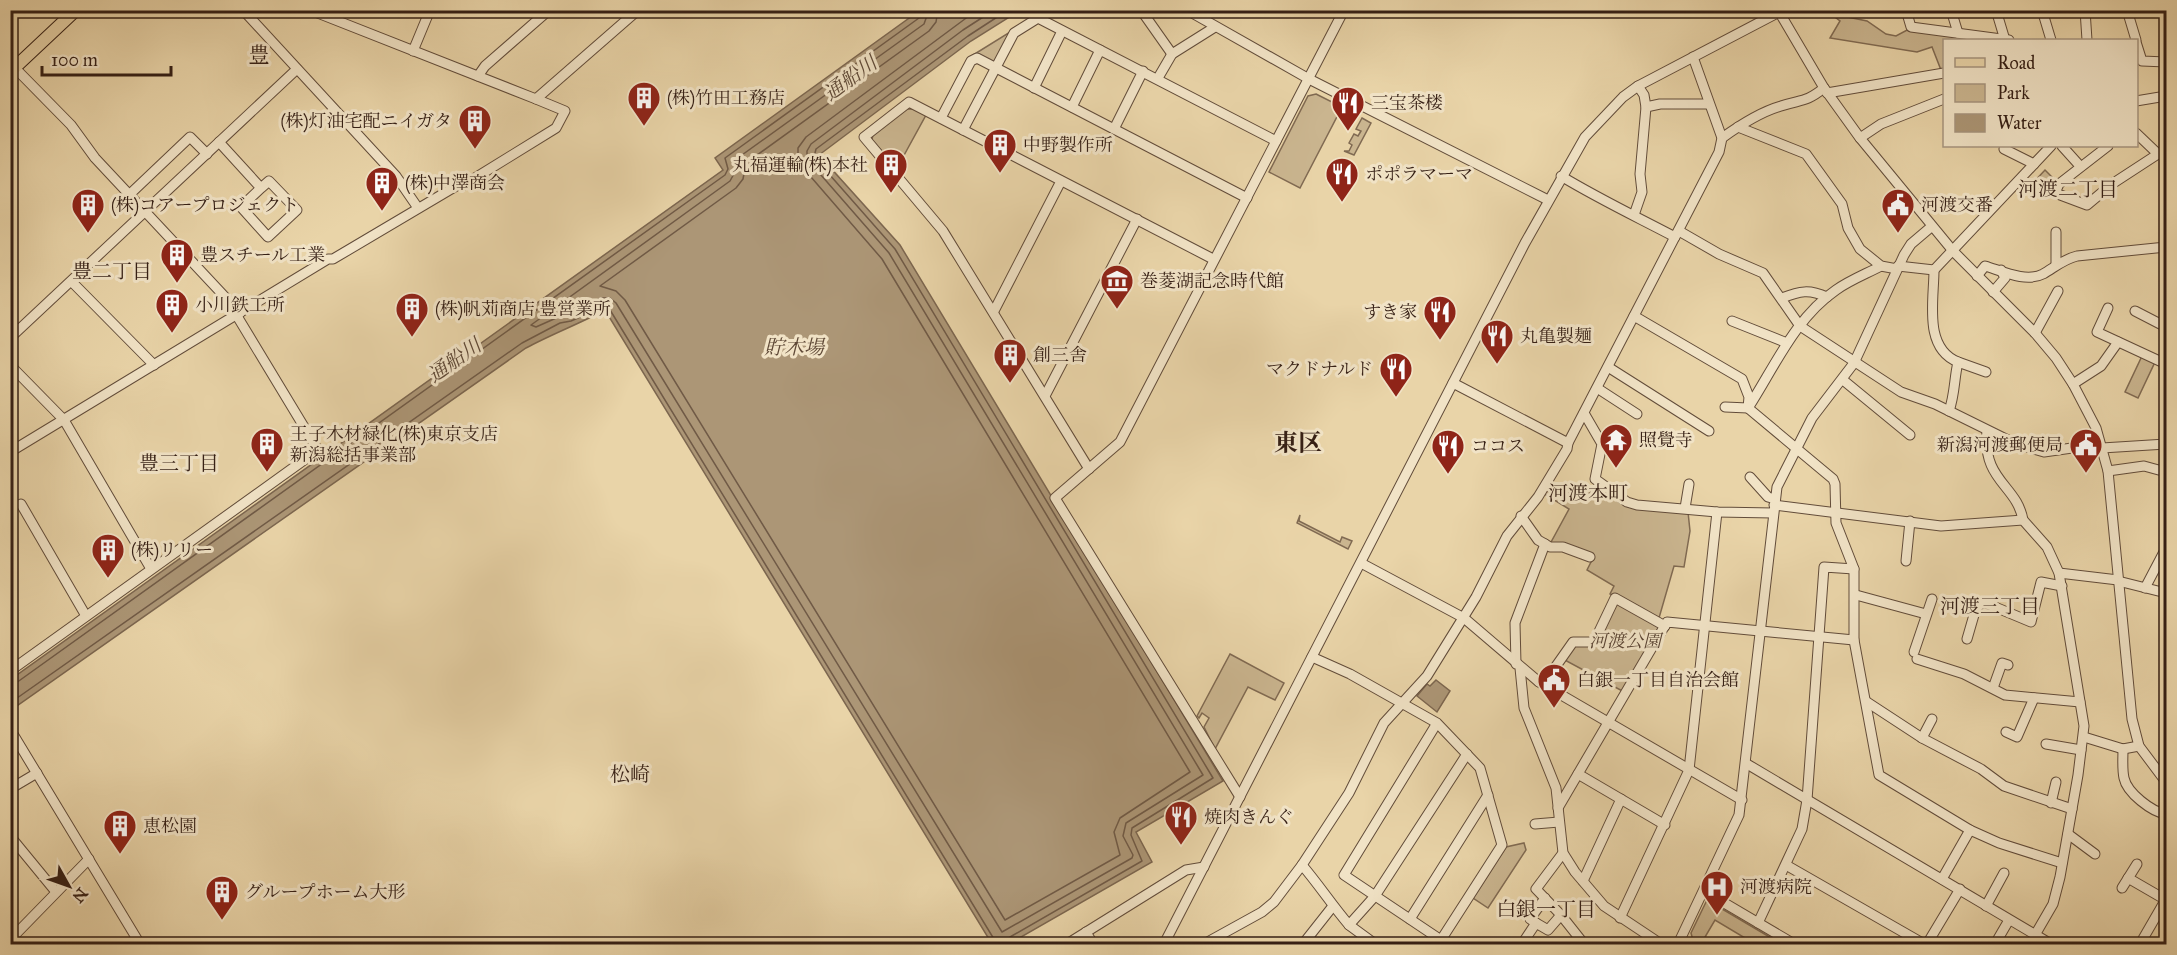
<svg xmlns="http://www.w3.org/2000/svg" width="2177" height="955" viewBox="0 0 2177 955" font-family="'IM FELL Great Primer','Noto Serif JP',serif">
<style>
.green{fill:#cab58f;stroke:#806a52;stroke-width:1.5}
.water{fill:#ac9676;stroke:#7c664f;stroke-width:1.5}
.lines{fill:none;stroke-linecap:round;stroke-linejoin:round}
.shore{stroke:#705a46;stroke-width:1.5}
.minor-casing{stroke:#624c3a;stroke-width:11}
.major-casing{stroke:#351f15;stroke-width:14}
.minor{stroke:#f1e3c6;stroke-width:9}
.major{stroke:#e9d4a8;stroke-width:12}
.labels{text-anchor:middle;stroke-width:6;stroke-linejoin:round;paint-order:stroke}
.poi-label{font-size:18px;fill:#351f15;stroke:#f1e3c6;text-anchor:start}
.park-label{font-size:18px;font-style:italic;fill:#5a4434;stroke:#f1e3c6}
.water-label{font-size:20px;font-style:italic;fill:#5f4937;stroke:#f1e3c6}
.neighbourhood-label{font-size:20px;fill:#351f15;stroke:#f1e3c6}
.quarter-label{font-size:21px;fill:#351f15;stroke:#f1e3c6}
.district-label{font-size:24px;font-weight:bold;fill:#351f15;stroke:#f1e3c6}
</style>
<rect width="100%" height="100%" fill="#e9d4a8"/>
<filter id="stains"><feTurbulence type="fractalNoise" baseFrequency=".00333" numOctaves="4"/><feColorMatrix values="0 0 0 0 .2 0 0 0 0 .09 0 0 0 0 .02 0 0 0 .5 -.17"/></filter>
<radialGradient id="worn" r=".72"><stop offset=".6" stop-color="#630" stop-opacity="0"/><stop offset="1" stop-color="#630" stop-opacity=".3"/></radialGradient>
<g class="green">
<polygon points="1827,11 1836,11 1838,15 1867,21 1886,34 1896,36 1909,29 1987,40 1944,40 1944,69 1941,70 1932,47 1917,52 1830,38 1840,21"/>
<polygon points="1010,32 994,63 990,64 973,55"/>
<polygon points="1316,94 1342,107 1300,188 1269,172 1308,96"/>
<polygon points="907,109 913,109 926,115 897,168 872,140 873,134"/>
<polygon points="1362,118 1371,123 1354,155 1344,151 1349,151 1352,145 1349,143 1354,134 1358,136 1361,131 1356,129"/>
<polygon points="2045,170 2057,182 2048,196 2030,186"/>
<polygon points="2142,356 2155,362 2138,398 2125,392"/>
<path d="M1550,483L1577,498L1584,490L1589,494L1596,486C1631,512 1646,510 1688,512L1690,531L1684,567L1674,566L1659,618L1610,594L1614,586L1587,570L1594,556L1550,544L1569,509L1543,493Z"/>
<polygon points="1300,515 1299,521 1340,542 1342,537 1352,541 1348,549 1297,523"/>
<polygon points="1615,598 1665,626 1626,693 1561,658 1573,642 1594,641"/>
<polygon points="1230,654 1284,683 1275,700 1248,687 1215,749 1204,727 1209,718 1202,713 1199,718 1197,716"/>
<polygon points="1524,843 1526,850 1488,908 1473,898 1506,847"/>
<polygon points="1707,900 1773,939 1783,944 1755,944 1715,920 1705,937 1718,944 1694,944 1691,933"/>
</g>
<g class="water">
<path d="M919,11H1019L971,41L819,155L900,245L1223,781L1136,832L1152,862L1009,944H992L605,310C579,324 552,334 526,348L11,710L10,680L723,170L715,158Z"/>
<polygon points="1436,680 1450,691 1437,712 1417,696 1427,684 1430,686"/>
</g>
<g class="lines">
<g class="shore">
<polyline points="929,10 924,24 735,160 735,172 730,181 531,325 536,327 601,298 610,298 616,303 1002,932 1132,858 1133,855 1123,836 1126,823 1203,775 889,253 807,159 807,151 811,144 963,30 994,10"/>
<polyline points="938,10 936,22 929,31 746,163 743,179 736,188 600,286 616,291 625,300 1005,920 1120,855 1114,832 1120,818 1190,772 882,259 798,162 798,148 806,137 977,10"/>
<polyline points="10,684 16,683 725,175 728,169 725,158 919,18 922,10"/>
<polyline points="10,703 522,343 560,323 571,321 607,305 997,944"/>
<polyline points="1007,944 1010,937 1142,861 1131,835 1132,828 1213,778 895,249 814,157 816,149 968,36 1008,10"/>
</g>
<g class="minor-casing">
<g id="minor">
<polyline points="243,10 396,176 418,208"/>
<polyline points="310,10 536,99"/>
<polyline points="1141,10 1172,54"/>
<polyline points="1187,10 1309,79 1548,200"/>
<polyline points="1778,10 1824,88 1860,138 1953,251 2035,333 2056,358 2073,384 2096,428 2108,471 2132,719 2139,746 2166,782"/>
<polyline points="1906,10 1911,27 2009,40"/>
<polyline points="1951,10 1958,33"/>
<polyline points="1996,10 2005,40"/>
<polyline points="2042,10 2051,40"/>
<polyline points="2085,10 2087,40"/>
<polyline points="2127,10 2136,40"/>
<polyline points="2136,42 2142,61 2166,62"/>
<polyline points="413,51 430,10"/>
<polyline points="15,68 71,125 95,158 240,313"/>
<polyline points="478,76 485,66 549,10"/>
<polyline points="1158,78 1172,54 1215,27"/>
<polyline points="1034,88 1062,31"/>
<polyline points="1827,93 1944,73"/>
<polyline points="2136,101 2166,96"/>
<polyline points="1072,107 1100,50"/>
<polyline points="1646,107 1660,104 1708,104"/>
<polyline points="941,118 971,61 977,58 1247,198"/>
<polyline points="1738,127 1806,154 1842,204 1848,228 1860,249 1881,266 1897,269"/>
<polyline points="1114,129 1143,71"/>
<polyline points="963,130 1014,33 1038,18 1276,141"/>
<path d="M1722,138C1740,125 1760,112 1781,106C1802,99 1805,103 1824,88"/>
<polyline points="1860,138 1881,124 1944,99"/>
<polyline points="219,142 261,188 269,181 297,210 268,237 241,207 261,188"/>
<polyline points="2062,146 2080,166"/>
<polyline points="2108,146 2059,184 2055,193 2087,205 2112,184 2158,154 2136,133"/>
<polyline points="2004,149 2034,164"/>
<path d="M1561,176C1599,199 1637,217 1675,237"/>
<polyline points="130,194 190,137 207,154"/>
<polyline points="1634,215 1642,192 1640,174 1646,107 1644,95 1638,86"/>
<polyline points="1679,231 1719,254 1763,273 1800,326 1901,392 1935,404 2016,444 2044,452 2100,444"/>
<polyline points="2056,232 2056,264"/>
<path d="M1881,266C1866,274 1850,280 1836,290C1795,318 1774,368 1748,408L1833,479L1835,484L1836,523L1854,569V640L1879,775L1970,830L1999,843L2062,863"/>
<polyline points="1898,266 1934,270 2051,146"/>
<path d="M1934,270C1934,300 1923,348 1958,362C1954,379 1955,394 1949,411"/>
<path d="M1977,276L1985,266C2002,271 2026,283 2043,274C2055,267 2064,259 2077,256L2166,247"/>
<polyline points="72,282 154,365"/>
<polyline points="1993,292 2005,278 2001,270"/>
<path d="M1782,298C1800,291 1809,289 1827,297"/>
<polyline points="2108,308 2097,332 2166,364"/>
<polyline points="994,311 1061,181"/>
<polyline points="2135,311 2166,327"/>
<polyline points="1634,316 1742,379 1749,397 1748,408 1725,407"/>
<polyline points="1732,321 1787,343"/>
<polyline points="2035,333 2058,291"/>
<polyline points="10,338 297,69"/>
<polyline points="1958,362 1986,372"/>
<polyline points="10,365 64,420 151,569"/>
<polyline points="1608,367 1709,431"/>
<polyline points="1843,380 1910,435"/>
<polyline points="1453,383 1568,443"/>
<polyline points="2073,384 2101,366 2118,342"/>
<polyline points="1597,388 1637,414"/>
<polyline points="1045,396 1137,219"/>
<polyline points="1584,413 1602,444 1595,479 1627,502 1637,505 1717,512 1773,513"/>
<path d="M1987,431C1982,481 2017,485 2023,520"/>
<polyline points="2102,448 2166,444"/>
<polyline points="10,452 328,259 333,259 458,185 462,186 556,128 565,111 536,99 638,10"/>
<polyline points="1089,469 943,231 864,137 909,102 1213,259"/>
<polyline points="2108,471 2144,466 2166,472"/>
<polyline points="1750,477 1768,497 1775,499"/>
<polyline points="21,504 86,616"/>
<polyline points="1774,505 1941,526 2023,520 2047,547 2059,573 2084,726 2078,775 2060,877 2053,904 2035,935"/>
<polyline points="1685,508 1689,484"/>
<polyline points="1521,516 1538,540 1545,544 1550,547 1563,547 1590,557"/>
<polyline points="1906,561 1910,521"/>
<polyline points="1361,563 1464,618 1539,682 1742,800"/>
<polyline points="2059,573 2118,580"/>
<polyline points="2118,581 2166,593"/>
<polyline points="2145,588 2166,548"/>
<polyline points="1856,595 1926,614"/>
<polyline points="1967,639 1976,608 1983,602 2031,622 2041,582 2062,586"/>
<polyline points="1914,652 1932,599"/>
<polyline points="1312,657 1350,674 1437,723 1480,768 1502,845 1441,940 1344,875 1437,723"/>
<polyline points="1917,659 1964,674 2005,695 2080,702"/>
<polyline points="1516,664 1515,623 1545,544"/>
<polyline points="1520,668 1524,708 1556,788 1563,853 1575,872 1604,906 1661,944"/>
<polyline points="10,671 318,450 237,316"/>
<polyline points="1539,682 1554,669 1573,642 1594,642 1615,598 1665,626"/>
<polyline points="1993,688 2002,663 2008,665"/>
<polyline points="1867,702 1922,738 1981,769 2004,786 2072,809"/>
<polyline points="10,729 140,944"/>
<polyline points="2006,732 2017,737 2034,698"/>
<polyline points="2084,737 2123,749 2139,746"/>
<polyline points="1922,738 1932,719"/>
<polyline points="2046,744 2081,750"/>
<path d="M2123,749C2123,758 2122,769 2124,778C2127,793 2152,812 2166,814"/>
<polyline points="1747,764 2051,944"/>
<polyline points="1578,774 1665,825"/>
<polyline points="10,789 37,773"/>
<polyline points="1240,797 1055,498 1120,442 1344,10"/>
<polyline points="2051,803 2056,782"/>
<polyline points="1558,808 1667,622 1854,640"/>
<polyline points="1535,824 1559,822"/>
<polyline points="2068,834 2095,854"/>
<polyline points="10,836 56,892"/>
<path d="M1302,865C1319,885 1332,905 1349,925L1375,896L1467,754"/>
<polyline points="1786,865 1924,944"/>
<polyline points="2128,878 2166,900"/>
<polyline points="1942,879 1970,830"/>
<polyline points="1583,881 1621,799"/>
<polyline points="2122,888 2137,864"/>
<polyline points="1704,891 1794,944"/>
<polyline points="1986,906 2004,873"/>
<polyline points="1561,915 1536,889 1563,853"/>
<polyline points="1620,918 1689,770 1717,512"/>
<polyline points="1410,919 1488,795"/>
<polyline points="1536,923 1530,919 1545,898"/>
<polyline points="1758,923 1802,829 1807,800 1824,567 1854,569"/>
<polyline points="1349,925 1375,944"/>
<polyline points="1086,932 1093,944"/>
<polyline points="10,940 89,859"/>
<polyline points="1067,944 1186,870 1204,867"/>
<polyline points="1164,944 1525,243 1585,137 1623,97 1638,86 1783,10"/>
<polyline points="1204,944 1262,912 1274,902 1302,865 1349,793 1384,723 1427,676 1476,597 1507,536 1538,497 1567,449 1568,443 1719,152 1722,138 1693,57"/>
<polyline points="1303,944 1333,906"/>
<polyline points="1522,944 1536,923 1548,930 1561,915 1584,944"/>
<polyline points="1678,944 1739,815 1777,487 1812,418 1854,363 1904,255 1911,244 1931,227"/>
<polyline points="1927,944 1960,889"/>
<polyline points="1995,944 2009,920"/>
<polyline points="2140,944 2166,899"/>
</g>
</g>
<g class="major-casing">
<polyline id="major" points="10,72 76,10"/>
</g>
<use href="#minor" class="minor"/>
<use href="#major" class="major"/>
</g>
<defs>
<g id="building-pin" transform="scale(1.725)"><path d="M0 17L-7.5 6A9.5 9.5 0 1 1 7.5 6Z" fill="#8f2418" stroke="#f1e3c6"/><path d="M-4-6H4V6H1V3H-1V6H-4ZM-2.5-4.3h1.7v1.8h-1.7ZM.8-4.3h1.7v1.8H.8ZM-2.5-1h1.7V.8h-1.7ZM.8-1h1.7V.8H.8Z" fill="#fff"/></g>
<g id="restaurant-pin" transform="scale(1.725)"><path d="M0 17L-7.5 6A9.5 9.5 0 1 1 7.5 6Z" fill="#8f2418" stroke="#f1e3c6"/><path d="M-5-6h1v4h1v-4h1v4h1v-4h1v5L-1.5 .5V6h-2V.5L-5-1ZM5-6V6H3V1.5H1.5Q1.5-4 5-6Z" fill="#fff"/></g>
<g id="civic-pin" transform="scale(1.725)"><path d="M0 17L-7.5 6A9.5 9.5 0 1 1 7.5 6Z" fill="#8f2418" stroke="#f1e3c6"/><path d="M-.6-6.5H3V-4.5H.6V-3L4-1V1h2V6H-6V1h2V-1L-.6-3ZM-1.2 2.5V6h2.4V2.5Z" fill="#fff"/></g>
<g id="museum-pin" transform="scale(1.725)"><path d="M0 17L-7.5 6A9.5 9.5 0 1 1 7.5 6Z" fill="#8f2418" stroke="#f1e3c6"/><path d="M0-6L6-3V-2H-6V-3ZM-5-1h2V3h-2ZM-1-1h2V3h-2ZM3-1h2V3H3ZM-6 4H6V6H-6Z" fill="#fff"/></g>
<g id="temple-pin" transform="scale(1.725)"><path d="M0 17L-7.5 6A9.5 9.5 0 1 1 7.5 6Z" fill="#8f2418" stroke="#f1e3c6"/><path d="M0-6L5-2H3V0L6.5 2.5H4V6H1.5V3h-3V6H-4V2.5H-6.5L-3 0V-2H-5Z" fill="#fff"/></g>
<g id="hospital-pin" transform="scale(1.725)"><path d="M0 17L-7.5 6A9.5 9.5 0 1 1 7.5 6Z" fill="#8f2418" stroke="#f1e3c6"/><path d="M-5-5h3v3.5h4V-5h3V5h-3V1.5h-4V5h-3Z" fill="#fff"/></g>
</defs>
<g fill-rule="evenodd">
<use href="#building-pin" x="644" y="98"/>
<use href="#restaurant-pin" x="1348" y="103"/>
<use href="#building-pin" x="475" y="121"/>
<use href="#building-pin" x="1000" y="145"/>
<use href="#building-pin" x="891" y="165"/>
<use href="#restaurant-pin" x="1342" y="174"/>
<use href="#building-pin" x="382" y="183"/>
<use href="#building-pin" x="88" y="205"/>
<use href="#civic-pin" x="1898" y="205"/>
<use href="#building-pin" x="177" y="255"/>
<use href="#museum-pin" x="1117" y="281"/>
<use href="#building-pin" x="172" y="305"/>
<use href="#building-pin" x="412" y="309"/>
<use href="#restaurant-pin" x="1440" y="312"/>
<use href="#restaurant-pin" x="1497" y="336"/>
<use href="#building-pin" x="1010" y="355"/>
<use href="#restaurant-pin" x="1396" y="369"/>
<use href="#temple-pin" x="1616" y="440"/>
<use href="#building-pin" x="267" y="444"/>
<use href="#civic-pin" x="2086" y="445"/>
<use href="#restaurant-pin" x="1448" y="446"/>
<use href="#building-pin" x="108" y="550"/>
<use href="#civic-pin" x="1554" y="680"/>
<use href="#restaurant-pin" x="1181" y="817"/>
<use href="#building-pin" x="120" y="826"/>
<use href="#hospital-pin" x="1717" y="887"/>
<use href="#building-pin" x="222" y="892"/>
</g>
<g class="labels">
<g class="poi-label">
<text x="667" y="104">(株)竹田工務店</text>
<text x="1371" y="109">三宝茶楼</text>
<text x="452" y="127" text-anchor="end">(株)灯油宅配ニイガタ</text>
<text x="1023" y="151">中野製作所</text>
<text x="868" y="171" text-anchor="end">丸福運輸(株)本社</text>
<text x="1365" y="180">ポポラマーマ</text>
<text x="405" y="189">(株)中澤商会</text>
<text x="111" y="211">(株)コアープロジェクト</text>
<text x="1921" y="211">河渡交番</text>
<text x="200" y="261">豊スチール工業</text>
<text x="1140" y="287">巻菱湖記念時代館</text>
<text x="195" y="311">小川鉄工所</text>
<text x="435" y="315">(株)帆苅商店 豊営業所</text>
<text x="1417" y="318" text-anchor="end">すき家</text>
<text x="1520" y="342">丸亀製麺</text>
<text x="1033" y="361">創三舎</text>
<text x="1373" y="375" text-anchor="end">マクドナルド</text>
<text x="290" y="440">王子木材緑化(株)東京支店<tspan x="290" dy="21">新潟総括事業部</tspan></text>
<text x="1639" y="446">照覺寺</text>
<text x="2063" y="451" text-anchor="end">新潟河渡郵便局</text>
<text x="1471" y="452">ココス</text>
<text x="131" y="556">(株)リリー</text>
<text x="1577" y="686">白銀一丁目自治会館</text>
<text x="1204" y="823">焼肉きんぐ</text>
<text x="143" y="832">恵松園</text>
<text x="1740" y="893">河渡病院</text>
<text x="245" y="898">グループホーム大形</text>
</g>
<g class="park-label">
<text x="1625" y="647">河渡公園</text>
</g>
<g class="water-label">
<text transform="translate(850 78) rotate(-36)" y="7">通船川</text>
<text x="794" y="354">貯木場</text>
<text transform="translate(454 360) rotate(-35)" y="7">通船川</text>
</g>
<g class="neighbourhood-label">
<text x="2068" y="196">河渡二丁目</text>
<text x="112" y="278">豊二丁目</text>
<text x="179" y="470">豊三丁目</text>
<text x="1588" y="500">河渡本町</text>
<text x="1990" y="613">河渡三丁目</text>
<text x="630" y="781">松崎</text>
<text x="1546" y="916">白銀一丁目</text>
</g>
<g class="quarter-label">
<text x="259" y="62">豊</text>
</g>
<g class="district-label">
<text x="1298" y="451">東区</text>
</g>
</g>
<rect width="2177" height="955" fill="none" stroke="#e9d4a8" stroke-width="36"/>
<rect x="12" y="12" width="2153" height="931" fill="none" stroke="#351f15" stroke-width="3"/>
<rect x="18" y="18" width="2141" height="919" fill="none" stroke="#351f15" stroke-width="1.5"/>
<rect x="1943" y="39" width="195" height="108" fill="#f1e3c6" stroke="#a6957f" stroke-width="1.5"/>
<rect x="1955" y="58" width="30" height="9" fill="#e9d4a8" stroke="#a6957f" stroke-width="1.5"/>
<text x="1997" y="69" font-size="18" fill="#351f15">Road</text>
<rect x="1955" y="84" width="30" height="18" fill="#cab58f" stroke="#a6957f" stroke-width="1.5"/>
<text x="1997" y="99" font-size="18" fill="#351f15">Park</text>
<rect x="1955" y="114" width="30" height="18" fill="#ac9676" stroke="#a6957f" stroke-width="1.5"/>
<text x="1997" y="129" font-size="18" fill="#351f15">Water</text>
<g transform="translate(69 886) rotate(130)" stroke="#f1e3c6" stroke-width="4.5" paint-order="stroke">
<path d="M0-4.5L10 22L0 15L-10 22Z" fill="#351f15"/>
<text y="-9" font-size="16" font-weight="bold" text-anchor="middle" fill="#351f15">N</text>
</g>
<path d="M42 66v9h129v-9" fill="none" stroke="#351f15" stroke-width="3"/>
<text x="51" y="66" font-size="18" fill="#351f15" stroke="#f1e3c6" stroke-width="4.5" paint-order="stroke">100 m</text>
<rect width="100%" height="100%" filter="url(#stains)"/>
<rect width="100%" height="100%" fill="url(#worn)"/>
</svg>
